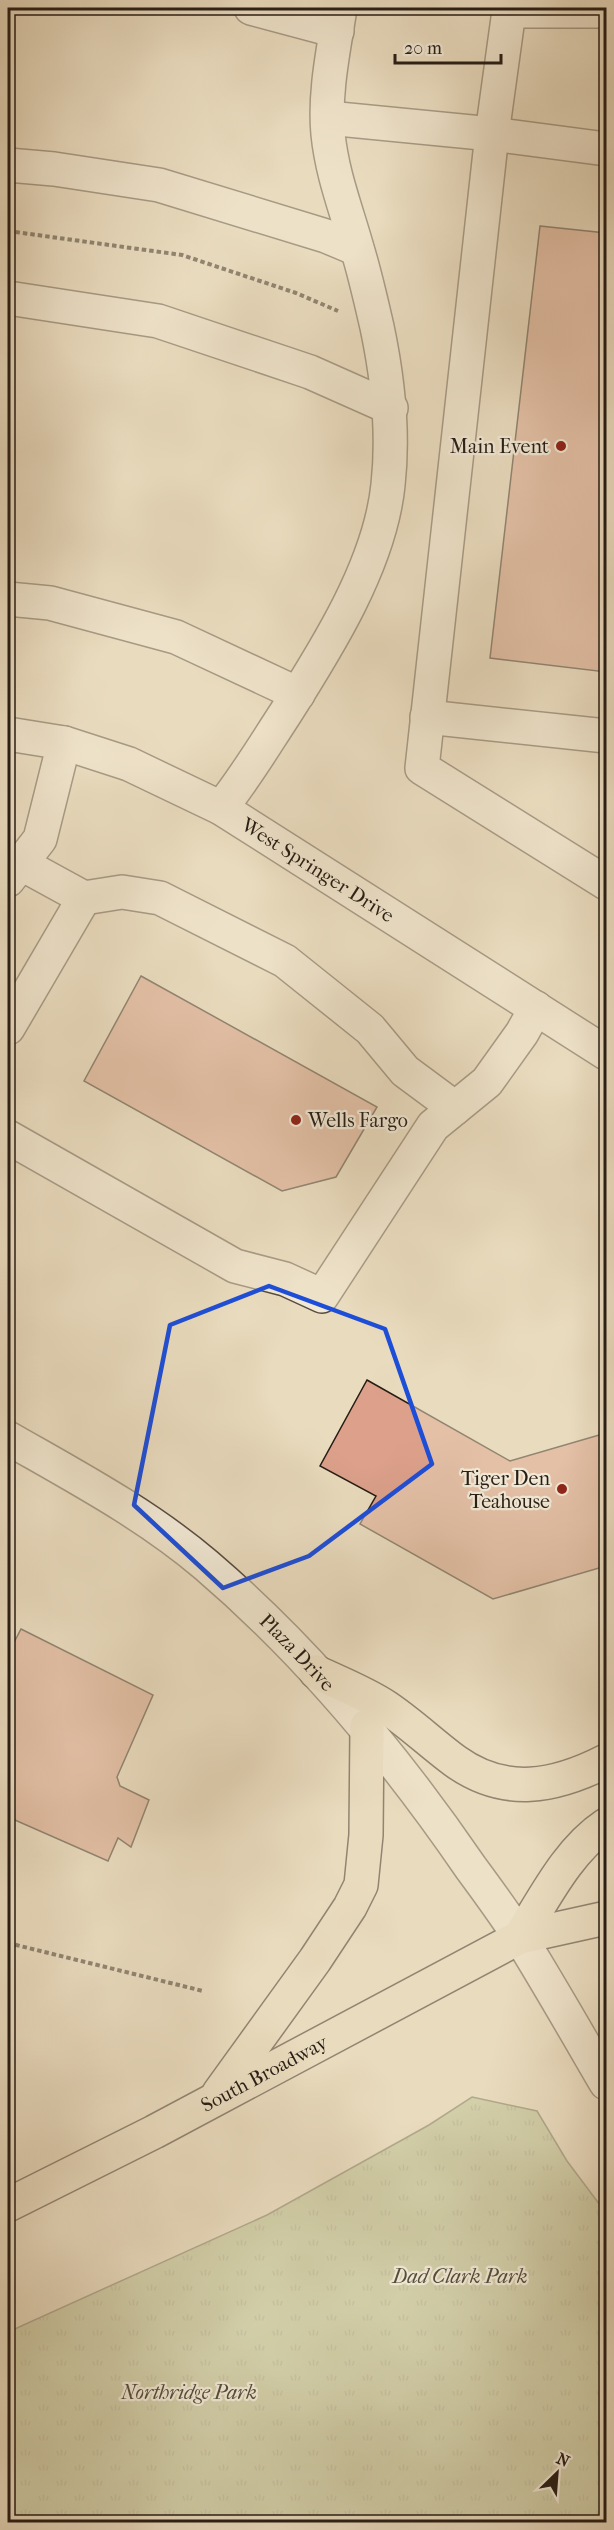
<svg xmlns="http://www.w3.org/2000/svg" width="614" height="2530" viewBox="0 0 614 2530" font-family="'IM FELL French Canon',serif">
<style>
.park{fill:url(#park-tufts);stroke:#6e6e53;stroke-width:1.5}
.building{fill:#dca08b;stroke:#261d15;stroke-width:1.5}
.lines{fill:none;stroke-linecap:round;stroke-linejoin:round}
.minor-casing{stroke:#574c3f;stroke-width:36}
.major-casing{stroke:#261d15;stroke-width:36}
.path{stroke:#261d15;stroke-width:4;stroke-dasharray:4.5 3;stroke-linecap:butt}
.minor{stroke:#f1e8d5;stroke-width:33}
.major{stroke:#e9dbbe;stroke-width:33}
.marked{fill:none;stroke:#1d4ed8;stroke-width:4.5;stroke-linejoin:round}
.poi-dot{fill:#8f2418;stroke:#f1e8d5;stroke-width:2}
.labels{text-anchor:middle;stroke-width:4.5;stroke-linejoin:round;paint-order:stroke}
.poi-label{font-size:20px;fill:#261d15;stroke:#f1e8d5;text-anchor:end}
.street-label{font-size:20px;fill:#261d15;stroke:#f1e8d5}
.park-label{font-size:20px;font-style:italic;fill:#524e3a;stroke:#f1e8d5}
</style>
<defs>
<pattern id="park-tufts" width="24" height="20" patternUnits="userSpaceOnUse" patternTransform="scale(1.5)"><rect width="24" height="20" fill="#b7c091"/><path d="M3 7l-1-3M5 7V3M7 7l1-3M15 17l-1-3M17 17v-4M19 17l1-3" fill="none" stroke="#9da57c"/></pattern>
</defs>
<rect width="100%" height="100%" fill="#e9dbbe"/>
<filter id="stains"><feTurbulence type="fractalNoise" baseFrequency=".00333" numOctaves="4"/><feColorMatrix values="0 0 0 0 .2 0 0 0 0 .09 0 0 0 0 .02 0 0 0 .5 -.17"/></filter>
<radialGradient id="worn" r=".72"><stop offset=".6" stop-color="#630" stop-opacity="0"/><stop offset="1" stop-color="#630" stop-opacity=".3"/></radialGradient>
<polygon class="park" points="472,2097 537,2111 567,2161 606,2213 606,2522 8,2522 8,2332 267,2215 429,2125"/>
<g class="building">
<polygon points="540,226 606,233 606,672 490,658"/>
<polygon points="141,976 377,1107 336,1177 282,1191 84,1081"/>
<polygon points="367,1380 510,1461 606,1433 606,1566 493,1599 360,1524 376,1496 320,1466"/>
<polygon points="21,1629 153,1695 117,1777 120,1786 149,1800 131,1847 118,1838 108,1861 8,1817 8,1753 14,1740 8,1723 8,1654"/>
</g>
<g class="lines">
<g class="minor-casing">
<g id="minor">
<polyline points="251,8 337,31"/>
<polyline points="606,11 509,11 492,134 422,768 606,883"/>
<polyline points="328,118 492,134 606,149"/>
<polyline points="8,165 54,169 159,185 326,236 357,249"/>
<polyline points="8,298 158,321 310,372 391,408"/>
<polyline points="8,599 50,603 176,637 298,694"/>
<polyline points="427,717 606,736"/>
<path id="s1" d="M8,734L64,743L129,764L221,808L606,1053"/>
<path d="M221,808C245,778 264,746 285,714C327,648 380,564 388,485C394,431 388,379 377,327C371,301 365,274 357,248C346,209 332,174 328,134C324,92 334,48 340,8"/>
<polyline points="8,880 40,839 64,743"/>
<polyline points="84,898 122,892 160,898 285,961 370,1029 405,1071 455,1108"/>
<polyline points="8,1028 84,898 20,863"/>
<polyline points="8,1137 235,1266 285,1279 322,1296 433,1126 487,1082 522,1033 536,1008"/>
<path id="s2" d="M8,1438C76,1477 146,1514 206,1565C309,1653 395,1757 471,1868C488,1891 505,1914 521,1939C550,1986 578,2035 606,2083"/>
</g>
</g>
<g class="major-casing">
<g id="major">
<path d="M316,1672C339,1683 365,1693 386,1707C410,1723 432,1744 455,1761C505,1797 555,1787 606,1761"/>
<path d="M520,1937C544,1899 568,1850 606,1825"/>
<polyline points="219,2093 315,1960 350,1907 361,1885 366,1835 367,1726"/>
<path id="s3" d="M8,2205L154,2132L520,1937L606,1918"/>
</g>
</g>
<g class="path">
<polyline points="8,231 182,255 296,293 338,311"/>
<polyline points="8,1943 203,1991"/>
</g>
<use href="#minor" class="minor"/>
<use href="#major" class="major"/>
</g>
<path d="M0 0H614V2530H0ZM269,1286L385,1329L432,1464L309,1556L223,1588L134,1505L170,1325Z" fill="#e9dbbe" fill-opacity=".55" fill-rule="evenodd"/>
<path class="marked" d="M269,1286L385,1329L432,1464L309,1556L223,1588L134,1505L170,1325Z"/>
<g class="poi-dot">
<circle cx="561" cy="446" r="6"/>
<circle cx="296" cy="1120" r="6"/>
<circle cx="562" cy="1489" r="6"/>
</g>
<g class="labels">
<g class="poi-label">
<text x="549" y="453">Main Event</text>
<text x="308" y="1127" text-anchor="start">Wells Fargo</text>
<text x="550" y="1485">Tiger Den<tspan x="550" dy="23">Teahouse</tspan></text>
</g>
<g class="street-label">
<text dy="7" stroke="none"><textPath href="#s1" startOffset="342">West Springer Drive</textPath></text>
<text dy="7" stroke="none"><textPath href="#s2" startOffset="362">Plaza Drive</textPath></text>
<text dy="7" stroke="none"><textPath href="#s3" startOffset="288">South Broadway</textPath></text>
</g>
<g class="park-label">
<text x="460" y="2283">Dad Clark Park</text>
<text x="189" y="2399">Northridge Park</text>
</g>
</g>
<rect width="614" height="2530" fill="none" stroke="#e9dbbe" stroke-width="30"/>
<rect x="9" y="9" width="596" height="2512" fill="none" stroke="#261d15" stroke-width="3"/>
<rect x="15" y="15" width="584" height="2500" fill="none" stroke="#261d15" stroke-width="1.5"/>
<g transform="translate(557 2473) rotate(25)" stroke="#f1e8d5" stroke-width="4.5" paint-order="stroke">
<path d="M0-4.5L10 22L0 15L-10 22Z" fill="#261d15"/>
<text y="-9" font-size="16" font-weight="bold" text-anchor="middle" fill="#261d15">N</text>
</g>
<path d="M395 54v9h106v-9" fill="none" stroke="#261d15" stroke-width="3"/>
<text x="404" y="54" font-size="18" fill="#261d15" stroke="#f1e8d5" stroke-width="4.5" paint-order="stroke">20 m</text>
<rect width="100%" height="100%" filter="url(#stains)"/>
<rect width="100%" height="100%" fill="url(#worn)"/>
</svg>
